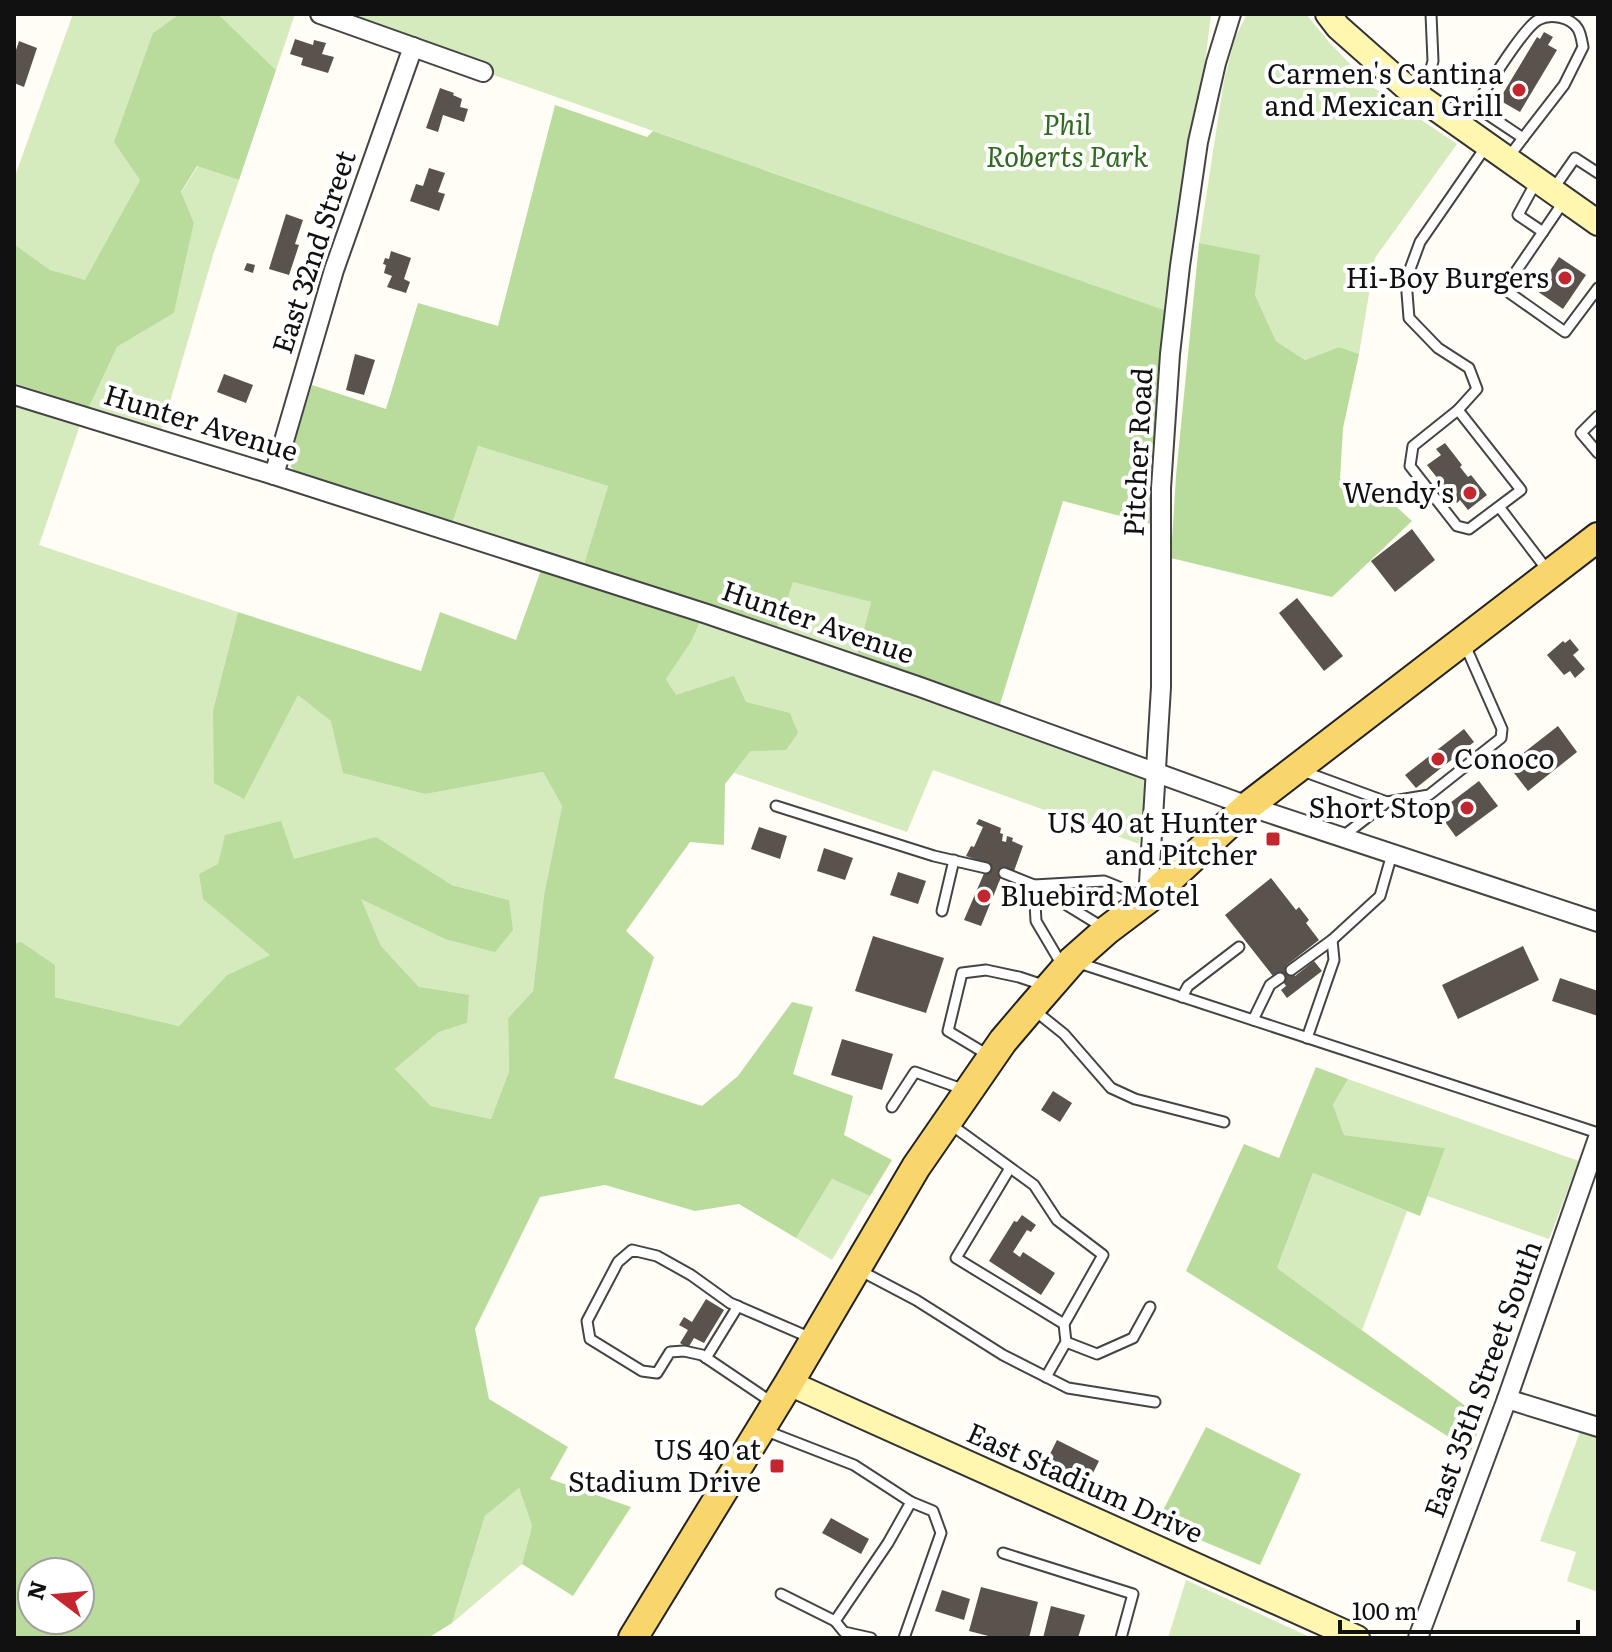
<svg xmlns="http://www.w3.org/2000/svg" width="1612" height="1652" viewBox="0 0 1612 1652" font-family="Literata,serif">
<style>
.green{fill:#d5ebbd}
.forest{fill:#b9dc9c;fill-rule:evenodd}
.building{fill:#5a524d}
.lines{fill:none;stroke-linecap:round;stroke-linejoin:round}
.lane-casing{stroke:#444;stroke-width:13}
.street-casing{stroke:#444;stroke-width:22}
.secondary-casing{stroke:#333;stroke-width:28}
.primary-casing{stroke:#222;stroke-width:32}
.lane{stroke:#fff;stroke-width:9}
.street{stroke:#fff;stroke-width:18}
.secondary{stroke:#fff6b0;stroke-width:24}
.primary{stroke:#f9d66b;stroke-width:28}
.poi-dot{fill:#c4262e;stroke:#fff;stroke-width:3}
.labels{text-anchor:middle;stroke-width:8;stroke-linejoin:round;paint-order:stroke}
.poi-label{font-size:28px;fill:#111;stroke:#fff;text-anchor:end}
.park-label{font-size:28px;font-style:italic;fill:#2f6b1f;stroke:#fff}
.street-label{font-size:28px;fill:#111;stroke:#fff}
</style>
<rect width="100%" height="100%" fill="#fffdf5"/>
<g class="green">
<polygon points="73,14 179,14 153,33 140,180 85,281 50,270 14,244 14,179"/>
<polygon points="218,14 295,14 276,70"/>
<polygon points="320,14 1211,14 1175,314"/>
<polygon points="1247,14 1306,14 1329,42 1371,86 1457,144 1375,258 1359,354 1339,347 1305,360 1276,341 1255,295 1259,256 1199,243 1224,80 1235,38"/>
<polygon points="198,166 239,180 214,252 162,429 89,407 117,347 174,313 194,223 181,193"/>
<polygon points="14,402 80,425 39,545 238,612 213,710 244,798 298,694 426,794 543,772 562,806 544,895 533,991 508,1018 509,1071 491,1119 431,1106 395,1069 439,1032 467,1023 419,987 381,946 360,898 445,939 509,900 452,885 376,838 270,955 227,975 179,1026 55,997 14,944"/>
<polygon points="478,446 608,486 584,564 452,524"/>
<polygon points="793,581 871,602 857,655 778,627"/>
<polygon points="700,622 1143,777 1146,788 1139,844 933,770 907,832 734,773 751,751 676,696 666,679 691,642"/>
<polygon points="1348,1079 1579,1161 1549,1239 1427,1196 1444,1148 1344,1135 1333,1105"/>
<polygon points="1313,1173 1407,1211 1362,1330 1277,1268"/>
<polygon points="832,1179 870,1196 832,1260 796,1238"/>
<polygon points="1581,1429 1598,1435 1598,1592 1567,1581 1576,1552 1540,1541"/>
<polygon points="519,1488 532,1526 522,1564 452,1623 485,1516"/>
<polygon points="1186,1580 1312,1638 1168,1638"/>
</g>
<g class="forest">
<polygon points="179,14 218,14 276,70 239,180 197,166 181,192 194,223 174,313 117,347 89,407 14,383 14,244 50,270 85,280 140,180 114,142 153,33"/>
<polygon points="555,105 647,137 653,131 1167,311 1151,524 1063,501 1000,704 857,655 871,602 793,582 778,627 584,564 608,486 478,446 452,524 298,474 291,467 290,456 312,385 386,409 418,303 498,326"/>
<polygon points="1199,243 1260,255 1255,295 1276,341 1305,360 1339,347 1359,354 1343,428 1340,479 1377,489 1412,521 1332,597 1171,558 1176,476"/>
<path d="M541,570L700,622L691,642L666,679L676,695L734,676L746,702L790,713L798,733L786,750L751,751L725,784L724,845L690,842L626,931L654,957L614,1078L702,1106L738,1076L792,1002L813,1007L793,1074L853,1096L844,1135L892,1160L870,1196L832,1179L796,1238L739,1204L695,1211L605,1185L540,1197L475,1329L489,1399L568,1447L550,1479L631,1507L573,1596L522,1564L532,1526L519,1488L485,1516L452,1623L428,1638H14V944L21,942L55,965V997L179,1026L227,975L270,955L203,899L199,874L218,864L225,835L281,821L294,859L376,837L452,885L509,900L513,930L495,952L445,939L361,899L381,946L419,987L469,995L467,1023L439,1032L395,1069L431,1106L491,1119L509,1071L508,1018L533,991L544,895L562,806L543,772L426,794L343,773L331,721L298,695L244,799L214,783L213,710L238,612L421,671L440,612L516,640ZM32,1572H80V1620H32Z"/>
<polygon points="1316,1067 1348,1079 1333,1105 1344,1135 1445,1148 1420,1216 1313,1173 1277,1268 1482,1418 1471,1451 1186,1271 1244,1144 1279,1158"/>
<polygon points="1206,1427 1301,1474 1260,1565 1157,1522"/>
</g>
<g class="building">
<polygon points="1544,32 1553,37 1548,45 1557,50 1520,112 1499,100 1537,37 1540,39"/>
<polygon points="295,39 313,45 314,40 326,43 322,54 334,57 328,73 301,65 303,58 290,54"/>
<polygon points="19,41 37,48 24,87 14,83 14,56"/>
<polygon points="440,88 454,93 453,95 462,99 460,107 468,109 464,122 443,115 438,132 426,128"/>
<polygon points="429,168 445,173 438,192 445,194 439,211 410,201 416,184 423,186"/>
<polygon points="286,214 303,220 295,244 299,245 289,275 269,269"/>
<polygon points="391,251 411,258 404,279 410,282 406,293 387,287 392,276 384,273 386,265 383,264 385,258 389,259"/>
<polygon points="1559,257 1586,275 1563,309 1537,291"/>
<polygon points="247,263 255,265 253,273 244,270"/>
<polygon points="355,354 375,360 364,395 346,390"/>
<polygon points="224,374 253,385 246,403 217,392"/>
<polygon points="1445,443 1462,465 1460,467 1468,477 1471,475 1487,495 1468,510 1460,500 1457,503 1427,465 1441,455 1436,449"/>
<polygon points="1412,529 1435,560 1395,592 1371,561"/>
<polygon points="1297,598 1343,656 1324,671 1279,613"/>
<polygon points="1570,639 1579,650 1573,655 1585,669 1575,678 1570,671 1564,675 1547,655 1563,641 1565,643"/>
<polygon points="1558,726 1577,752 1528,791 1508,765"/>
<polygon points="1464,729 1474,742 1416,788 1405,775"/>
<polygon points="1479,781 1498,806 1456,837 1438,812"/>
<polygon points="979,819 1001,828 1000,833 1003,834 1002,841 1006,842 1007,836 1013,838 1012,841 1023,846 1014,871 1005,868 1004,870 981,926 964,920 988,864 966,856 971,846 974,847 983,827 976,824"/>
<polygon points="759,827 787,836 780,859 751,849"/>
<polygon points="824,848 853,858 845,880 817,871"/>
<polygon points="898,872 926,881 918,904 890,895"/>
<polygon points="1271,878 1296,910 1299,907 1309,920 1306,923 1319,940 1287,965 1295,976 1314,961 1322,971 1287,998 1281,990 1286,986 1277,973 1273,976 1225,915"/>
<polygon points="873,936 944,958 926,1013 855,991"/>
<polygon points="1523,946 1539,980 1458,1019 1442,985"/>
<polygon points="1560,978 1598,991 1598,1016 1552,1001"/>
<polygon points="842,1039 893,1054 882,1090 831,1075"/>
<polygon points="1053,1091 1072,1103 1060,1122 1041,1110"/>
<polygon points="1022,1215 1036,1225 1031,1232 1027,1230 1013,1252 1020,1257 1023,1252 1055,1273 1041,1295 989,1261 1014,1221 1017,1222"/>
<polygon points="706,1299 724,1310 704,1343 694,1338 688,1348 680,1343 688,1330 679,1325 684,1317 692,1322"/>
<polygon points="1057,1440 1099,1461 1089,1481 1047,1460"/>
<polygon points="831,1518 869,1539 861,1554 822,1533"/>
<polygon points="981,1587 1038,1602 1029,1638 996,1638 969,1631"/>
<polygon points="942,1590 970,1599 964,1620 935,1611"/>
<polygon points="1051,1606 1085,1615 1078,1638 1043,1638"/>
</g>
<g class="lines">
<g class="lane-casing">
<g id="lane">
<polyline points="1423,96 1433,61 1431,14"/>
<path d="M1475,106C1487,88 1523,28 1538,20C1550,13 1571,17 1578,29C1581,34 1582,42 1583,47L1564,85L1523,138"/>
<polyline points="1463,124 1475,106 1523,138 1508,158"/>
<polyline points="1537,180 1518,215 1543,232"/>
<polyline points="1554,188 1575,158 1598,173"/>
<polyline points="1564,201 1504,289 1565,332 1598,288"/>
<polygon points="1458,410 1521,490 1469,529 1457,526 1410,466 1413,446"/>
<polyline points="1458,410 1477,389 1469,368 1438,348 1409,318 1406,280 1420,242 1487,145"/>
<polyline points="1598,416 1581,433 1598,453"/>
<polyline points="1500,508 1548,571"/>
<polyline points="1300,770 1387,802"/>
<polyline points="776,806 934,856 986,868"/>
<polyline points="1342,837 1387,802 1429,795 1501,738 1502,729 1465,645"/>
<polyline points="1004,873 1034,885 1104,928"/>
<polyline points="942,911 954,860"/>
<polyline points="1076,962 1598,1133"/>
<polyline points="1062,965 1036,921 1034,885 1104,881 1141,896"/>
<polyline points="1291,970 1332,940 1380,896 1392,854"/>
<polyline points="1182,997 1188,986 1239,947"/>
<polyline points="1034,1010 1064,1034 1111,1088 1135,1099 1224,1122"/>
<polyline points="1253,1020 1270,985 1280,978"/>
<polyline points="1307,1038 1334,960 1332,940"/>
<polyline points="988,1055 948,1031 962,973 986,970 1019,977 1046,986"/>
<polyline points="892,1107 915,1072 965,1090"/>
<polyline points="950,1124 1034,1185 1057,1220 1103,1255 1064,1324 1066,1342 1046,1377"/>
<polyline points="1010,1168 956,1258 1064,1324"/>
<polyline points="859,1270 916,1300 1003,1355 1068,1388 1155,1402"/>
<polyline points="1066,1342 1097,1354 1133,1338 1150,1307"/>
<polyline points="706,1358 738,1306"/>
<polyline points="773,1403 702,1355 684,1351 670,1352 657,1373 642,1371 590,1339 587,1321 618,1262 632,1250 657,1256 691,1275 730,1303 811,1338"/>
<polyline points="764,1430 854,1465 911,1502 933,1511 941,1533 904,1638"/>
<polyline points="1003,1553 1133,1594 1121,1638"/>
<polyline points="781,1594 835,1621"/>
<polyline points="871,1638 844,1632 835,1621 888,1543 911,1502"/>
</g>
</g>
<g class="street-casing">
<g id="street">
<polyline points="320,14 483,72"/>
<polyline points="14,395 274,475 707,614 920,687 1248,806 1598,922"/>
<polyline points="274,475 334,270 413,47"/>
<polyline points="1148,899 1161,687 1161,488 1170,354 1180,266 1198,142 1216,63 1231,14"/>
<polyline points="1507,1399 1598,1427"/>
<polyline points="1418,1638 1507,1399 1598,1138"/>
</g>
</g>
<g class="secondary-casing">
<g id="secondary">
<polyline points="1328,14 1338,27 1407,88 1598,223"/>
<polyline points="789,1383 1357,1638"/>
</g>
</g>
<g class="primary-casing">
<polyline id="primary" points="633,1638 789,1383 916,1167 1003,1041 1032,1007 1072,961 1107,930 1148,899 1248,806 1598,537"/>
</g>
<use href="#lane" class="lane"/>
<use href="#street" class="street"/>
<use href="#secondary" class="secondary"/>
<use href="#primary" class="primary"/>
</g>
<g class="poi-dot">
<circle cx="1519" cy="90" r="8"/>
<circle cx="1565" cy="278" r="8"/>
<circle cx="1470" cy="493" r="8"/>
<circle cx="1438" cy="759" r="8"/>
<circle cx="1467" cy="808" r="8"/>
<rect x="1265" y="831" width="16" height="16" rx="4"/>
<circle cx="984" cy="896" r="8"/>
<rect x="769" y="1458" width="16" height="16" rx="4"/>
</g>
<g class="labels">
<g class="poi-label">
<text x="1503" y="84">Carmen's Cantina<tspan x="1503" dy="32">and Mexican Grill</tspan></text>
<text x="1549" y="288">Hi-Boy Burgers</text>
<text x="1454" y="503">Wendy's</text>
<text x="1454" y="769" text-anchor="start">Conoco</text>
<text x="1451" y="818">Short Stop</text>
<text x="1257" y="833">US 40 at Hunter<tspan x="1257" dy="32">and Pitcher</tspan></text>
<text x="1000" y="906" text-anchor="start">Bluebird Motel</text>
<text x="761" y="1460">US 40 at<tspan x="761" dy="32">Stadium Drive</tspan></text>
</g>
<g class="park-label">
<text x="1067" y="135">Phil<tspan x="1067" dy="32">Roberts Park</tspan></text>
</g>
<g class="street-label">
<text transform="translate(314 252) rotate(-72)" y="10">East 32nd Street</text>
<text transform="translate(201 423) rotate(17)" y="10">Hunter Avenue</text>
<text transform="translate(1138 452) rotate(-87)" y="10">Pitcher Road</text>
<text transform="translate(818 622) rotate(19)" y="10">Hunter Avenue</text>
<text transform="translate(1483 1379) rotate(-70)" y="10">East 35th Street South</text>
<text transform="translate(1085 1483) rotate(24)" y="10">East Stadium Drive</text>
</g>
</g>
<rect width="1612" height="1652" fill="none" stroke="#111111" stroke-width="32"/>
<g transform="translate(56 1596) rotate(286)"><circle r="38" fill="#ffffff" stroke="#a0a0a0" stroke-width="2"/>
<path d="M0-6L14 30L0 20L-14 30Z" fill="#c4262e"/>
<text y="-12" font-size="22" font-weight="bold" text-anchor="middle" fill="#111111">N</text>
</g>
<path d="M1340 1620v12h238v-12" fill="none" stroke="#111111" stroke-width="4"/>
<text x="1352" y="1620" font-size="24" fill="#111111" stroke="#ffffff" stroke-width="6" paint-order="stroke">100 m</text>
</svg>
